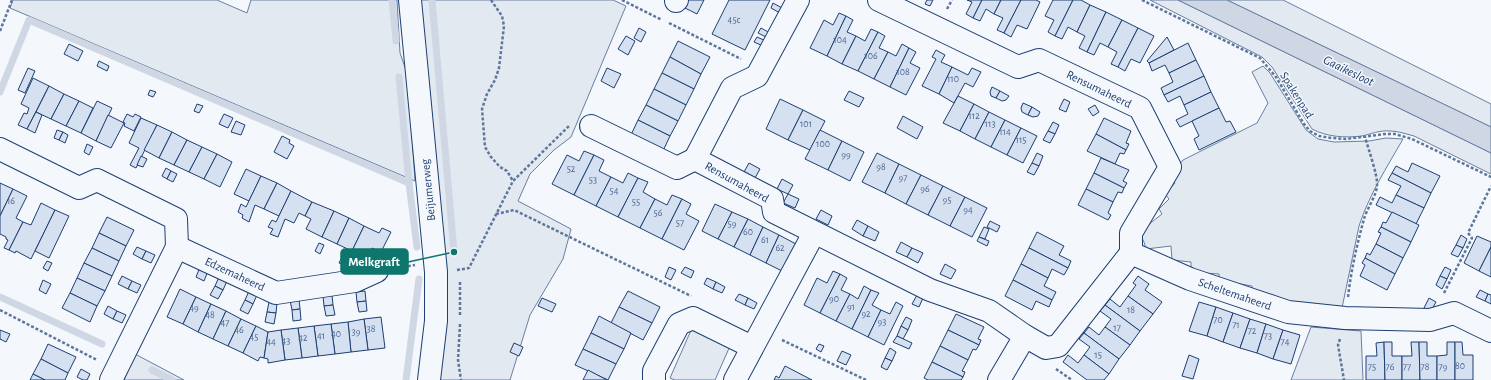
<svg xmlns="http://www.w3.org/2000/svg" width="1491" height="380" viewBox="0 0 1491 380" font-family="'Alegreya Sans',sans-serif">
<style>
.green{fill:#e3e9f0;stroke:#687fa3}
.water{fill:#cfd7e4;stroke:#687fa3}
.lines{fill:none;stroke-linecap:round;stroke-linejoin:round}
.stream{stroke:#cfd7e4;stroke-width:7}
.building{fill:#d5e0f0;stroke:#1d3f73}
.minor-casing{stroke:#1d3f73;stroke-width:24}
.path{stroke:#5e769c;stroke-width:2.5;stroke-dasharray:3 2;stroke-linecap:butt}
.minor{stroke:#f4f7fb;stroke-width:22}
.labels{text-anchor:middle;stroke-width:3;stroke-linejoin:round;paint-order:stroke}
.number-label{font-size:10px;fill:#4b6792}
.street-label{font-size:12px;fill:#1d3f73;stroke:#f4f7fb}
.water-label{font-size:13px;font-style:italic;fill:#1d3f73;stroke:#f4f7fb}
.leader{fill:none;stroke:#0f766e;stroke-width:1.5}
.callout-dot{fill:#0f766e;stroke:#f4f7fb;stroke-width:1.5}
.callout{fill:#0f766e;stroke:#0f766e;stroke-width:1.5}
.callout-label{font-size:13px;text-anchor:middle;font-weight:bold;fill:#fff}
</style>
<rect width="100%" height="100%" fill="#f4f7fb"/>
<g class="green">
<polygon points="13,0 217,0 247,13 251,0 397,0 400,53 408,76 415,181 10,8"/>
<polygon points="420,0 613,0 626,6 571,137 554,150 530,174 518,201 571,229 563,259 530,315 510,380 437,380"/>
<path d="M1150,0H1178L1491,153V174L1414,136C1406,134 1398,131 1390,131C1380,130 1371,134 1362,136C1345,138 1327,137 1312,129L1272,67L1262,57Z"/>
<polygon points="1227,0 1283,0 1491,104 1491,127"/>
<path d="M1263,66L1270,73L1306,130L1318,139L1334,142L1369,141L1386,138L1403,139C1387,167 1369,195 1359,226L1342,308L1336,312L1252,293V286L1219,280V274L1191,272V262L1172,260L1171,246L1146,249L1144,242L1139,232L1162,214L1159,209L1169,199L1165,194L1175,183L1170,177L1183,160L1257,123L1268,103L1252,72Z"/>
<polygon points="1311,327 1361,331 1363,380 1291,380"/>
<polygon points="692,328 730,346 715,380 675,380 670,378"/>
<polygon points="135,354 184,380 124,380"/>
</g>
<polygon class="water" points="1178,0 1227,0 1458,111 1491,127 1491,153"/>
<g class="lines">
<g class="stream">
<polyline points="392,0 396,41"/>
<polyline points="432,0 454,252"/>
<polyline points="399,77 409,183 417,247"/>
<polyline points="0,92 29,20 409,183"/>
<polyline points="0,297 102,344"/>
<polyline points="152,370 172,380"/>
<polyline points="406,380 419,279"/>
</g>
</g>
<g class="building">
<polygon points="688,0 704,0 697,14 685,8"/>
<polygon points="729,0 770,0 745,50 712,34"/>
<polygon points="927,0 933,0 930,6 925,4"/>
<polygon points="967,0 982,0 973,18 966,14 972,2"/>
<polygon points="982,0 1001,0 994,14 986,9 980,21 973,18"/>
<polygon points="1001,0 1021,0 1004,33 997,30 1003,18 994,14"/>
<polygon points="1021,0 1036,0 1040,2 1027,29 1017,25 1011,37 1004,33"/>
<polygon points="1053,0 1073,0 1055,36 1048,32 1054,20 1045,16"/>
<polygon points="1073,0 1081,0 1090,5 1077,32 1068,27 1062,39 1055,36"/>
<polygon points="773,3 782,8 780,13 771,8"/>
<polygon points="1090,5 1106,12 1087,52 1079,48 1085,36 1077,32"/>
<polygon points="1106,12 1122,20 1108,47 1100,43 1094,55 1087,52"/>
<polygon points="839,13 846,16 827,56 810,48 824,20 833,25"/>
<polygon points="846,16 853,20 847,32 856,36 842,64 827,56"/>
<polygon points="1122,20 1138,28 1118,67 1111,64 1117,52 1108,47"/>
<polygon points="639,28 646,32 641,42 634,38"/>
<polygon points="761,28 770,33 768,38 758,33"/>
<polygon points="1138,28 1154,36 1140,63 1131,59 1125,71 1118,67"/>
<polygon points="871,29 878,32 858,71 842,64 856,36 865,41"/>
<polygon points="878,32 885,36 879,48 888,52 874,79 858,71"/>
<polygon points="626,36 635,41 628,55 618,49"/>
<polygon points="757,37 766,41 763,46 754,42"/>
<polygon points="1167,37 1174,50 1149,63 1147,61"/>
<polygon points="678,41 710,57 701,74 670,57"/>
<polygon points="1188,43 1196,60 1169,73 1165,65 1152,71 1149,63"/>
<polygon points="69,44 83,51 78,61 64,54"/>
<polygon points="902,44 909,48 890,87 874,79 888,52 896,56"/>
<polygon points="909,48 916,52 910,63 920,68 906,95 890,87"/>
<polygon points="936,50 945,55 941,62 952,67 939,94 922,86 936,59 932,57"/>
<polygon points="670,57 701,74 694,89 662,73"/>
<polygon points="1196,60 1204,76 1164,95 1161,88 1173,82 1169,73"/>
<polygon points="99,61 109,66 107,71 97,66"/>
<polygon points="952,67 968,75 972,68 981,72 973,87 965,83 954,103 939,94"/>
<polygon points="28,68 35,71 25,93 18,90"/>
<polygon points="607,68 621,74 614,88 601,81"/>
<polygon points="662,73 694,89 686,105 654,89"/>
<polygon points="1204,76 1211,92 1184,105 1180,96 1168,102 1164,95"/>
<polygon points="33,78 49,86 27,129 18,125 24,113 27,114 29,108 21,104"/>
<polygon points="49,86 64,94 51,119 36,112"/>
<polygon points="992,87 1000,91 996,98 991,96 990,92"/>
<polygon points="654,89 686,105 678,121 646,105"/>
<polygon points="150,90 156,92 153,97 148,95"/>
<polygon points="849,91 864,98 859,107 844,100"/>
<polygon points="1000,91 1009,96 1006,100 1002,101 996,98"/>
<polygon points="1211,92 1219,108 1180,127 1176,120 1188,114 1184,105"/>
<polygon points="64,94 79,101 66,126 51,119"/>
<polygon points="958,96 974,104 960,131 943,123"/>
<polygon points="780,99 803,110 788,140 766,129"/>
<polygon points="1064,99 1070,102 1066,112 1059,109"/>
<polygon points="79,101 93,108 81,133 66,126"/>
<polygon points="97,101 112,108 96,141 81,133"/>
<polygon points="1023,103 1032,107 1028,115 1022,112 1021,108"/>
<polygon points="197,104 203,106 199,113 194,111"/>
<polygon points="974,104 989,112 975,139 960,131"/>
<polygon points="646,105 678,121 670,136 638,120"/>
<polygon points="1095,105 1099,112 1093,116 1088,109"/>
<polygon points="1032,107 1040,112 1038,116 1033,117 1028,115"/>
<polygon points="1219,108 1226,122 1230,121 1236,132 1199,150 1194,139 1199,136 1192,121"/>
<polygon points="803,110 825,121 810,150 788,140"/>
<polygon points="36,112 42,115 35,133 27,129"/>
<polygon points="989,112 1005,120 991,147 975,139"/>
<polygon points="127,114 133,117 135,114 141,117 134,131 124,126 125,123 123,122"/>
<polygon points="224,114 233,118 228,128 219,124"/>
<polygon points="108,115 124,123 111,148 96,141"/>
<polygon points="903,116 923,127 917,139 897,128"/>
<polygon points="141,118 157,125 136,168 130,165 139,148 129,143"/>
<polygon points="1104,118 1131,131 1126,143 1129,144 1126,150 1096,134"/>
<polygon points="638,120 670,136 662,153 630,137"/>
<polygon points="1005,120 1021,128 1007,155 991,147"/>
<polygon points="236,121 245,125 241,135 231,132"/>
<polygon points="1053,122 1059,125 1055,134 1048,131"/>
<polygon points="157,125 172,132 159,158 144,150"/>
<polygon points="1021,128 1037,136 1023,163 1007,155"/>
<polygon points="57,130 63,132 59,140 54,138"/>
<polygon points="820,130 842,141 828,170 805,159"/>
<polygon points="1048,131 1055,134 1050,143 1043,140"/>
<polygon points="63,132 68,135 65,143 59,140"/>
<polygon points="172,132 187,140 174,165 159,158"/>
<polygon points="1096,134 1126,150 1124,154 1120,153 1115,164 1087,151"/>
<polygon points="282,136 290,140 289,143 294,146 287,159 274,152"/>
<polygon points="187,140 202,147 189,172 174,165"/>
<polygon points="842,141 864,152 850,181 828,170"/>
<polygon points="87,144 93,147 89,155 84,152"/>
<polygon points="202,147 217,154 204,179 189,172"/>
<polygon points="584,151 594,155 574,195 552,184 567,155 579,161"/>
<polygon points="877,153 899,164 885,193 862,182"/>
<polygon points="1037,153 1043,156 1039,166 1032,163"/>
<polygon points="217,154 232,162 220,187 204,179"/>
<polygon points="594,155 604,160 599,171 611,177 596,206 574,195"/>
<polygon points="141,156 147,159 143,167 137,165"/>
<polygon points="1101,158 1129,170 1123,181 1127,183 1124,188 1094,173"/>
<polygon points="749,163 760,169 755,178 744,172"/>
<polygon points="1032,163 1039,166 1034,175 1027,172"/>
<polygon points="1412,163 1440,176 1431,193 1392,173 1396,166 1408,172"/>
<polygon points="899,164 921,175 906,204 885,193"/>
<polygon points="166,168 171,171 167,179 162,176"/>
<polygon points="246,169 261,176 249,201 234,194"/>
<polygon points="171,171 177,174 173,182 167,179"/>
<polygon points="628,173 638,178 618,217 596,206 611,177 623,183"/>
<polygon points="1094,173 1124,188 1122,193 1118,192 1113,202 1086,189"/>
<polygon points="1392,173 1431,193 1424,208 1396,195 1401,186 1388,180"/>
<polygon points="921,175 943,186 928,215 906,204"/>
<polygon points="261,176 277,183 264,209 255,205 249,222 242,218 243,215 238,212 241,204 246,207"/>
<polygon points="638,178 648,182 643,192 655,199 640,228 618,217"/>
<polygon points="782,179 793,185 788,194 799,199 795,208 783,203 788,194 777,189"/>
<polygon points="0,183 13,189 0,216"/>
<polygon points="277,183 291,191 279,216 264,209"/>
<polygon points="943,186 965,197 950,226 928,215"/>
<polygon points="13,189 27,196 16,218 23,222 9,250 4,248 8,240 6,239 6,237 0,234 0,216"/>
<polygon points="1086,189 1113,202 1108,213 1111,215 1108,220 1078,205"/>
<polygon points="291,191 312,202 305,216 299,213 294,223 285,219 278,237 270,234 273,229 268,227 272,220 276,222"/>
<polygon points="672,195 682,199 662,239 640,228 655,199 667,205"/>
<polygon points="1396,195 1424,208 1416,224 1376,205 1380,197 1392,203"/>
<polygon points="965,197 987,208 972,237 950,226"/>
<polygon points="682,199 691,204 686,214 699,221 684,250 662,239"/>
<polygon points="312,202 334,211 322,237 306,229 311,219 305,216"/>
<polygon points="41,203 55,210 31,259 16,251 15,253 9,250 23,222 31,225"/>
<polygon points="715,204 732,212 718,239 702,231"/>
<polygon points="55,210 69,216 49,258 35,251"/>
<polygon points="821,210 832,216 828,225 816,219"/>
<polygon points="334,211 349,218 337,244 322,237"/>
<polygon points="732,212 748,219 734,247 718,239"/>
<polygon points="1392,212 1419,225 1411,242 1381,227 1383,222 1386,223"/>
<polygon points="107,217 134,230 126,246 99,233"/>
<polygon points="349,218 364,226 352,251 337,244"/>
<polygon points="748,219 763,227 750,255 734,247"/>
<polygon points="857,220 868,226 863,236 852,229"/>
<polygon points="990,221 1000,226 997,232 987,227"/>
<polygon points="364,226 379,233 382,228 391,232 381,252 372,248 367,259 352,251"/>
<polygon points="868,226 879,232 875,241 863,236"/>
<polygon points="763,227 779,235 766,263 750,255"/>
<polygon points="984,227 989,229 985,239 979,237"/>
<polygon points="1381,227 1411,242 1403,258 1376,244 1381,233 1378,232"/>
<polygon points="1037,232 1064,246 1059,255 1071,261 1068,268 1029,248"/>
<polygon points="99,233 126,246 119,261 92,248"/>
<polygon points="779,235 796,244 782,271 766,263"/>
<polygon points="1461,235 1467,239 1463,248 1456,245"/>
<polygon points="1477,236 1491,242 1491,247 1479,271 1464,263"/>
<polygon points="979,237 989,241 987,246 977,241"/>
<polygon points="901,242 912,248 907,257 896,252"/>
<polygon points="319,243 324,245 320,254 315,251"/>
<polygon points="1376,244 1403,258 1395,274 1365,258 1367,253 1370,255"/>
<polygon points="1456,245 1463,248 1458,257 1451,254"/>
<polygon points="137,247 146,251 142,259 133,254"/>
<polygon points="1491,247 1491,277 1479,271"/>
<polygon points="92,248 119,261 112,276 84,263"/>
<polygon points="912,248 923,253 918,263 907,257"/>
<polygon points="1029,248 1068,268 1064,275 1052,269 1048,278 1021,264"/>
<polygon points="146,251 155,255 151,263 142,259"/>
<polygon points="343,255 348,257 345,265 339,263"/>
<polygon points="1365,258 1395,274 1387,290 1360,276 1365,265 1362,263"/>
<polygon points="47,261 52,263 48,271 43,268"/>
<polygon points="84,263 112,276 105,291 77,278"/>
<polygon points="945,264 956,270 951,279 940,274"/>
<polygon points="1021,264 1048,278 1044,286 1056,292 1052,300 1013,280"/>
<polygon points="200,267 208,271 204,281 196,277"/>
<polygon points="669,267 676,270 671,280 665,277"/>
<polygon points="685,267 694,271 691,278 681,273"/>
<polygon points="1445,267 1451,270 1447,279 1440,276"/>
<polygon points="833,271 840,274 820,313 804,305 817,278 827,283"/>
<polygon points="840,274 847,278 841,290 850,294 836,321 820,313"/>
<polygon points="122,276 132,281 128,289 118,284"/>
<polygon points="1138,276 1149,284 1145,290 1162,302 1153,314 1128,296 1136,285 1133,283"/>
<polygon points="1440,276 1447,279 1442,289 1436,285"/>
<polygon points="219,277 227,281 223,290 215,286"/>
<polygon points="77,278 105,291 97,306 70,293"/>
<polygon points="707,278 716,282 713,289 704,284"/>
<polygon points="43,280 51,284 46,294 39,290"/>
<polygon points="1013,280 1052,300 1049,307 1036,301 1032,310 1005,296"/>
<polygon points="132,281 141,285 137,293 128,289"/>
<polygon points="716,282 725,287 722,293 713,289"/>
<polygon points="215,286 223,290 218,299 210,295"/>
<polygon points="864,286 871,290 852,329 836,321 850,294 858,299"/>
<polygon points="180,289 196,297 183,324 167,317"/>
<polygon points="871,290 879,293 872,305 881,310 868,337 852,329"/>
<polygon points="1480,290 1488,294 1485,301 1476,297"/>
<polygon points="249,291 257,295 253,304 245,300"/>
<polygon points="365,291 366,301 357,302 356,292"/>
<polygon points="628,291 660,307 652,323 619,307"/>
<polygon points="70,293 97,306 90,322 62,308"/>
<polygon points="739,294 748,298 745,305 735,300"/>
<polygon points="1488,294 1491,295 1491,304 1485,301"/>
<polygon points="332,295 333,305 324,306 323,296"/>
<polygon points="917,295 923,298 919,307 912,304"/>
<polygon points="1128,296 1153,314 1140,331 1105,305 1110,299 1120,307"/>
<polygon points="196,297 211,304 198,332 183,324"/>
<polygon points="542,298 556,304 552,312 538,306"/>
<polygon points="748,298 757,303 754,309 745,305"/>
<polygon points="1429,298 1436,302 1431,311 1424,308"/>
<polygon points="299,299 300,309 292,310 290,300"/>
<polygon points="245,300 253,304 248,314 240,310"/>
<polygon points="366,301 367,311 359,312 357,302"/>
<polygon points="269,302 277,303 276,313 267,312"/>
<polygon points="896,302 903,306 884,345 868,337 881,310 890,314"/>
<polygon points="1199,302 1216,307 1207,336 1189,331"/>
<polygon points="211,304 226,311 213,339 198,332"/>
<polygon points="333,305 335,315 326,316 324,306"/>
<polygon points="1105,305 1140,331 1130,345 1105,327 1111,319 1100,311"/>
<polygon points="108,306 117,311 113,319 104,314"/>
<polygon points="619,307 652,323 643,340 611,323"/>
<polygon points="1216,307 1233,313 1223,342 1207,336"/>
<polygon points="300,309 301,320 293,321 292,310"/>
<polygon points="117,311 126,315 122,323 113,319"/>
<polygon points="226,311 241,319 228,346 213,339"/>
<polygon points="267,312 276,313 274,324 265,322"/>
<polygon points="1233,313 1250,319 1240,348 1223,342"/>
<polygon points="956,314 984,327 978,339 981,340 979,345 948,330"/>
<polygon points="599,316 631,333 624,349 591,333"/>
<polygon points="381,317 385,348 368,350 364,319"/>
<polygon points="906,317 912,320 908,330 901,326"/>
<polygon points="241,319 256,326 243,353 228,346"/>
<polygon points="364,319 368,350 351,352 348,322"/>
<polygon points="1250,319 1266,324 1257,353 1240,348"/>
<polygon points="348,322 351,352 335,354 331,324"/>
<polygon points="331,324 335,354 318,356 314,326"/>
<polygon points="1266,324 1283,330 1273,359 1257,353"/>
<polygon points="256,326 268,332 264,358 260,357 258,361 243,353"/>
<polygon points="314,326 318,356 302,358 298,328"/>
<polygon points="901,326 908,330 903,339 897,336"/>
<polygon points="1089,327 1099,335 1105,327 1130,345 1119,359 1084,333"/>
<polygon points="298,328 302,358 285,360 281,330"/>
<polygon points="0,330 10,334 6,342 0,339"/>
<polygon points="281,330 285,360 268,363 268,359 264,358 268,332"/>
<polygon points="948,330 979,345 976,350 973,349 968,360 940,346"/>
<polygon points="1283,330 1300,335 1291,364 1273,359"/>
<polygon points="591,333 624,349 616,364 583,349"/>
<polygon points="1084,333 1119,359 1109,374 1084,355 1090,347 1079,339"/>
<polygon points="897,336 912,343 909,349 893,342"/>
<polygon points="1384,342 1385,380 1366,380 1366,356 1377,356 1376,343"/>
<polygon points="1384,342 1392,342 1392,356 1402,356 1402,380 1385,380"/>
<polygon points="1411,342 1419,342 1420,380 1402,380 1402,356 1412,356"/>
<polygon points="1419,342 1427,342 1427,356 1437,356 1437,380 1420,380"/>
<polygon points="1447,342 1455,342 1455,380 1437,380 1437,356 1447,355"/>
<polygon points="1455,342 1462,342 1463,355 1473,355 1473,380 1455,380"/>
<polygon points="514,343 523,347 519,356 510,352"/>
<polygon points="48,344 76,357 68,373 41,359"/>
<polygon points="819,344 824,346 821,352 816,349"/>
<polygon points="940,346 968,360 962,371 965,372 963,377 932,362"/>
<polygon points="890,348 896,352 892,361 885,358"/>
<polygon points="583,349 616,364 608,380 575,365"/>
<polygon points="842,351 851,355 846,365 837,361"/>
<polygon points="1068,355 1078,363 1084,355 1109,374 1104,380 1087,380 1063,362"/>
<polygon points="1189,355 1199,359 1193,379 1182,376"/>
<polygon points="885,358 892,361 887,370 881,367"/>
<polygon points="41,359 68,373 65,380 45,380 33,374"/>
<polygon points="932,362 963,377 961,380 928,380 924,378"/>
<polygon points="785,366 812,380 774,380 776,376 779,378"/>
<polygon points="81,369 90,374 87,380 83,380 77,377"/>
<polygon points="588,370 607,380 583,380"/>
<polygon points="33,374 45,380 30,380"/>
</g>
<g class="lines">
<g class="minor-casing">
<g id="minor">
<polyline points="410,0 436,272 436,321 429,380"/>
<polyline points="798,0 757,76 732,88 695,159 772,199 774,212 930,290 989,311 1025,336 1046,348 1058,346 1131,253 1131,233 1170,167 1140,108 1039,60 1018,67 879,0"/>
<polyline points="676,1 677,0"/>
<polyline points="591,126 677,168 695,159"/>
<polyline points="0,149 79,188 97,180 176,219 177,247 276,293 355,281 377,271"/>
<polyline points="1131,253 1190,279 1288,312 1345,318 1430,320 1454,313 1491,331"/>
<polyline points="111,380 177,247"/>
<polyline points="654,380 654,371 679,324 693,318 752,347"/>
<polyline points="735,380 814,233"/>
<polyline points="999,380 1025,336"/>
</g>
</g>
<g class="path">
<polyline points="491,0 502,16 504,26 499,68 495,80 487,94 482,109 485,147 491,157 500,167 507,171 513,181"/>
<polyline points="622,0 662,20"/>
<polyline points="1142,0 1260,58 1276,77 1304,124 1310,131 1319,136 1332,138 1346,139 1385,134 1395,134 1412,139 1491,177"/>
<polyline points="947,9 952,0"/>
<polyline points="669,23 741,59"/>
<polyline points="0,31 12,0"/>
<polyline points="496,214 514,210 691,296"/>
<polyline points="398,268 415,265"/>
<polyline points="457,270 469,268 513,181 569,126"/>
<polyline points="460,282 460,317"/>
<polyline points="1444,293 1472,238 1468,233 1491,186"/>
<path d="M1348,297C1351,271 1357,244 1364,219C1367,208 1377,195 1377,185C1378,176 1368,148 1365,137"/>
<polyline points="0,310 97,360"/>
<polyline points="460,324 458,360 461,380"/>
<polyline points="1340,339 1338,345 1344,380"/>
<polyline points="782,340 866,380"/>
<polyline points="1056,369 1072,380"/>
</g>
<use href="#minor" class="minor"/>
</g>
<g class="labels">
<g class="number-label">
<text x="734" y="23">45c</text>
<text x="840" y="43">104</text>
<text x="871" y="59">106</text>
<text x="903" y="75">108</text>
<text x="953" y="82">110</text>
<text x="974" y="119">112</text>
<text x="806" y="127">101</text>
<text x="990" y="127">113</text>
<text x="1005" y="135">114</text>
<text x="1021" y="143">115</text>
<text x="823" y="147">100</text>
<text x="846" y="158">99</text>
<text x="881" y="170">98</text>
<text x="571" y="172">52</text>
<text x="903" y="181">97</text>
<text x="593" y="183">53</text>
<text x="925" y="192">96</text>
<text x="614" y="194">54</text>
<text x="947" y="203">95</text>
<text x="11" y="204">16</text>
<text x="636" y="205">55</text>
<text x="968" y="213">94</text>
<text x="658" y="216">56</text>
<text x="680" y="226">57</text>
<text x="732" y="227">59</text>
<text x="748" y="235">60</text>
<text x="765" y="243">61</text>
<text x="780" y="251">62</text>
<text x="834" y="302">90</text>
<text x="851" y="310">91</text>
<text x="194" y="311">49</text>
<text x="1131" y="313">18</text>
<text x="866" y="317">92</text>
<text x="210" y="318">48</text>
<text x="1218" y="323">70</text>
<text x="882" y="325">93</text>
<text x="225" y="326">47</text>
<text x="1236" y="328">71</text>
<text x="1117" y="331">17</text>
<text x="371" y="332">38</text>
<text x="239" y="333">46</text>
<text x="1252" y="334">72</text>
<text x="356" y="335">39</text>
<text x="336" y="337">40</text>
<text x="321" y="339">41</text>
<text x="1268" y="339">73</text>
<text x="254" y="340">45</text>
<text x="303" y="341">42</text>
<text x="286" y="344">43</text>
<text x="271" y="345">44</text>
<text x="1285" y="345">74</text>
<text x="1098" y="358">15</text>
<text x="1460" y="369">80</text>
<text x="1372" y="370">75</text>
<text x="1390" y="370">76</text>
<text x="1407" y="370">77</text>
<text x="1425" y="370">78</text>
<text x="1443" y="370">79</text>
</g>
<g class="street-label">
<text transform="translate(1099 89) rotate(26)" y="4">Rensumaheerd</text>
<text transform="translate(1297 95) rotate(58)" y="4">Spakenpad</text>
<text transform="translate(737 182) rotate(29)" y="4">Rensumaheerd</text>
<text transform="translate(428 190) rotate(-96)" y="4">Beijumerweg</text>
<text transform="translate(235 274) rotate(25)" y="4">Edzemaheerd</text>
<text transform="translate(1235 294) rotate(19)" y="4">Scheltemaheerd</text>
</g>
<g class="water-label">
<text transform="translate(1349 70) rotate(26)" y="5">Gaaikesloot</text>
</g>
</g>
<path class="leader" d="M454 252L408 262"/>
<circle class="callout-dot" cx="454" cy="252" r="4"/>
<rect class="callout" x="341" y="249" width="67" height="25" rx="4"/>
<g class="callout-label">
<text x="374" y="266">Melkgraft</text>
</g>
</svg>
